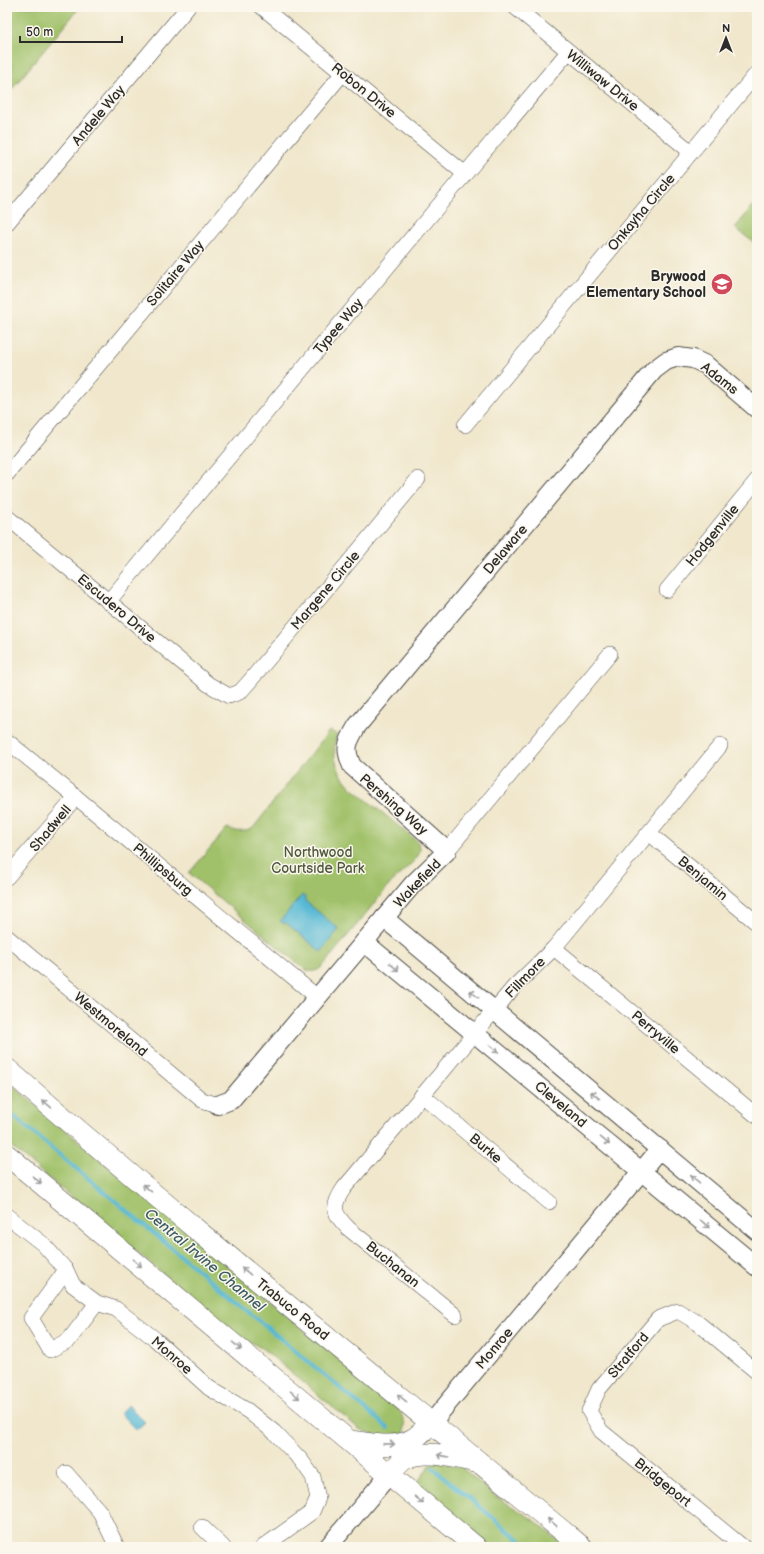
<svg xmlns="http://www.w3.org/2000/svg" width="764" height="1554" viewBox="0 0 764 1554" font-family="'Balsamiq Sans',sans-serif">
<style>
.green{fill:#a0c169;stroke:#66764a}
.water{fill:#55b8d4;stroke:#407280}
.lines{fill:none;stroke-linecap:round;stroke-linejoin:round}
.stream{stroke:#55b8d4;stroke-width:4}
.service-casing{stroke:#494743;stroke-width:8}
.minor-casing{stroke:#494743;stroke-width:16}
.tertiary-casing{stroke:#494743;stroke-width:20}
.secondary-casing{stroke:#494743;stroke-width:22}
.service{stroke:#fff;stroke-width:7}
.minor{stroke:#fff;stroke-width:15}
.tertiary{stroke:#fff;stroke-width:18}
.secondary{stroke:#fff;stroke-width:21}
.oneway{stroke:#a0a0a0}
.labels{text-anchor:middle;stroke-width:3;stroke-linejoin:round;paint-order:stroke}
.street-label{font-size:14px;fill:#2b2b2b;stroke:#fbf7ec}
.poi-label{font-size:14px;font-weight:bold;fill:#2b2b2b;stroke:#fbf7ec;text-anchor:end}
.park-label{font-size:14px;fill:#4e583e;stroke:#fbf7ec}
.water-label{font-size:15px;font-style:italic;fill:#3a5c66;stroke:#fbf7ec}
</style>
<rect width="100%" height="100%" fill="#fbf7ec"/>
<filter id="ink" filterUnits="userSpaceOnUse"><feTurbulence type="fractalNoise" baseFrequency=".025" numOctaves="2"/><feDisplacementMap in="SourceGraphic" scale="8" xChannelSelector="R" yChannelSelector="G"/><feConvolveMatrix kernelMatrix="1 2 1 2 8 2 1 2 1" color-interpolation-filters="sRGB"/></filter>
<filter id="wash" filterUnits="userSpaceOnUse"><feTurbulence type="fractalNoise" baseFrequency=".012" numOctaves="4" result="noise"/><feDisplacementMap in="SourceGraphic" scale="16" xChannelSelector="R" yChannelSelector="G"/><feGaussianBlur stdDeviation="0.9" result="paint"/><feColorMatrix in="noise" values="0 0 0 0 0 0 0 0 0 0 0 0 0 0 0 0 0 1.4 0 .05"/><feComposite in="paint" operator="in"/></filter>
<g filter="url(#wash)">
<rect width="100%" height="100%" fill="#f0e7cc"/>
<g class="green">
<polygon points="7,7 80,7 7,95"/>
<polygon points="757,201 757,245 735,228"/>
<path d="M329,731L337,734C331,755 336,772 352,788L417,841L420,847V851L417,858L391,883L322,967C316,972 310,973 303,968L189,873L227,828C236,832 244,833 253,828Z"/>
<polygon points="7,1081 400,1411 405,1424 404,1436 383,1438 359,1429 263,1349 232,1332 7,1143"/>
<polygon points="434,1460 461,1467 495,1496 534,1520 566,1547 492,1547 421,1487 418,1481"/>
</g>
<g class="water">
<polygon points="302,895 306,898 304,900 339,929 321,952 285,922 284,924 280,921"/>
<polygon points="128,1405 145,1422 136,1430 120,1413"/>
</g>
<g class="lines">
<g class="stream">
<polyline points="7,1111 388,1428"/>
<polyline points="433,1468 528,1547"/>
</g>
</g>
</g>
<g filter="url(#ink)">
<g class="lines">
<g class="service-casing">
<polyline id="service" points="392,1546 394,1547"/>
</g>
<g class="minor-casing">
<g id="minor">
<polyline points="262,7 465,174"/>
<polyline points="515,7 691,152"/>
<polyline points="7,223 188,7"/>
<polyline points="465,425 757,73"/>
<polyline points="7,474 343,73"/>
<polyline points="7,517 208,684 229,696 240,692 249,682 418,479"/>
<polyline points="667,590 757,480"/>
<polyline points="108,602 465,174 568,52"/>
<polyline points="7,741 76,797 317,997"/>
<polyline points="649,833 757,923"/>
<polyline points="447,851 610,654"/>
<polyline points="7,877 76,797"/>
<polyline points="7,937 202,1100 218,1105"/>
<polyline points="554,948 757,1116"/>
<polyline points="422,1095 549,1202"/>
<polyline points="7,1216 43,1244 66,1270 73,1285 97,1303 116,1309 155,1339 209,1388 248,1411 274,1432 301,1460 313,1477 318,1498 312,1512 263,1547"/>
<polyline points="66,1270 31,1318 50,1350 69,1340 97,1303"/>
<path d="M455,1315L349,1229C333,1213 331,1207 344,1188L514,987L554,948L720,746"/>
<polyline points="66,1473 100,1512 117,1547"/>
<polyline points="202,1527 223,1547"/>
<polyline points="743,1547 601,1431 589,1411 599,1389 658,1319 678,1311 698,1323 757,1372"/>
</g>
</g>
<g class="tertiary-casing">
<g id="tertiary">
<polyline points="384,918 757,1231"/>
<polyline points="364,942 757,1267"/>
<path d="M218,1105L231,1100L413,884L447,851L352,766C344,748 347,743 357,726L654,370L666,361L678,357L693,359L706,365L757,409"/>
<polyline points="423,1433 660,1149"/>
<polyline points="328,1547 397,1465"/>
</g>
</g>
<g class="secondary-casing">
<g id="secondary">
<path d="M7,1069C195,1232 390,1388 582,1547"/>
<polyline points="7,1155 476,1547"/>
<path d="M350,1441C370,1443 395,1450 413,1439C420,1435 426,1428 432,1422"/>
<path d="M389,1475C394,1469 400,1461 407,1458C426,1448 460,1459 480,1463"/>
</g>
</g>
<use href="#service" class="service"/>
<use href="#minor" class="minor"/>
<use href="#tertiary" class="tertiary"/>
<use href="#secondary" class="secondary"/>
</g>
<defs><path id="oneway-shaft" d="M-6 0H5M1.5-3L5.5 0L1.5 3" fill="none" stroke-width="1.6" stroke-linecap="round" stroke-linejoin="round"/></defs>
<g class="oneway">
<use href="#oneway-shaft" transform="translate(394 967) rotate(40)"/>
<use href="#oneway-shaft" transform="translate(474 994) rotate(-140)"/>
<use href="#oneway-shaft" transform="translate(494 1049) rotate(40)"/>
<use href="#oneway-shaft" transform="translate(595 1095) rotate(-140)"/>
<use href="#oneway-shaft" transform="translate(47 1104) rotate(-139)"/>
<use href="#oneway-shaft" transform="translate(605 1141) rotate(40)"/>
<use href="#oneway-shaft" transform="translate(695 1179) rotate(-140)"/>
<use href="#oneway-shaft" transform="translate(37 1180) rotate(40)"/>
<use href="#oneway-shaft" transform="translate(147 1188) rotate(-140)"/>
<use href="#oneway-shaft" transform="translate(705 1224) rotate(40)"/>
<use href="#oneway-shaft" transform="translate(137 1263) rotate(40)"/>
<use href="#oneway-shaft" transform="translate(246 1271) rotate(-140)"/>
<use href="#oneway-shaft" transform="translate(237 1346) rotate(40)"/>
<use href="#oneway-shaft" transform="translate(295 1395) rotate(40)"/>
<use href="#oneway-shaft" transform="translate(402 1398) rotate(-141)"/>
<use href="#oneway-shaft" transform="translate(389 1444) rotate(1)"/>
<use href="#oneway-shaft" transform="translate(443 1456) rotate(-170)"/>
<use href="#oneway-shaft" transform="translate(419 1500) rotate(40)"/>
<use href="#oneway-shaft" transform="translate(552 1522) rotate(-140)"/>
</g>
</g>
<defs>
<g id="school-disc" transform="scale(1.15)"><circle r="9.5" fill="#d1495b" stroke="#fbf7ec"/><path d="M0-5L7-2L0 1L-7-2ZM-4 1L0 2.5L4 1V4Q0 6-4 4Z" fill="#fff"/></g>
</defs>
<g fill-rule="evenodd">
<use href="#school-disc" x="722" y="284"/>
</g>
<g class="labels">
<g class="street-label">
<text transform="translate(603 80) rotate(39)" y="5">Williwaw Drive</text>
<text transform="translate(364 90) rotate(39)" y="5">Robon Drive</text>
<text transform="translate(98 115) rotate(-50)" y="5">Andele Way</text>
<text transform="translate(641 212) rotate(-50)" y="5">Onkayha Circle</text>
<text transform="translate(175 273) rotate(-50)" y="5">Solitaire Way</text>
<text transform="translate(338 326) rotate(-50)" y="5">Typee Way</text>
<text transform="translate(720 378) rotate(38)" y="5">Adams</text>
<text transform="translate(712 535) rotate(-51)" y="5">Hodgenville</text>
<text transform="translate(505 549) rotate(-50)" y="5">Delaware</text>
<text transform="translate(325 590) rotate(-50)" y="5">Margene Circle</text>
<text transform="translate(117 608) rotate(40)" y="5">Escudero Drive</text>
<text transform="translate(394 804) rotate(41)" y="5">Pershing Way</text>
<text transform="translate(50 828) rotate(-50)" y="5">Shadwell</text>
<text transform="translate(163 869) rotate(40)" y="5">Phillipsburg</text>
<text transform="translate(703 878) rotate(40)" y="5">Benjamin</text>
<text transform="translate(417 883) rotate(-46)" y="5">Wakefield</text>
<text transform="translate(525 977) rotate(-46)" y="5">Fillmore</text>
<text transform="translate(111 1024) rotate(40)" y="5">Westmoreland</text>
<text transform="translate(656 1032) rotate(40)" y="5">Perryville</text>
<text transform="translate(561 1104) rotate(40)" y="5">Cleveland</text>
<text transform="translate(486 1148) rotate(40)" y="5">Burke</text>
<text transform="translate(393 1264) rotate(39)" y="5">Buchanan</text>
<text transform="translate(293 1309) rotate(39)" y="5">Trabuco Road</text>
<text transform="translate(494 1348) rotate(-50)" y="5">Monroe</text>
<text transform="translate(172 1355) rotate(41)" y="5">Monroe</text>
<text transform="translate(628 1355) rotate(-50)" y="5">Stratford</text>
<text transform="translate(663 1482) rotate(39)" y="5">Bridgeport</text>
</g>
<g class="poi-label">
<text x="706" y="281">Brywood<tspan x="706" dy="16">Elementary School</tspan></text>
</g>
<g class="park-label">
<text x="318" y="857">Northwood<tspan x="318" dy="16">Courtside Park</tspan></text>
</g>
<g class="water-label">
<text transform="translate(205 1260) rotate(40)" y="5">Central Irvine Channel</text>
</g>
</g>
<rect width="764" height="1554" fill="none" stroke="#fbf7ec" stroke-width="24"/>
<g transform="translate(726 38)" stroke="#fbf7ec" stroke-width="3" paint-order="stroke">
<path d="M0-3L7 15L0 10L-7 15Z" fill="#2b2b2b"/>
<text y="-6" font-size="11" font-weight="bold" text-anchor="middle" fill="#2b2b2b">N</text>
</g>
<path d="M20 36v6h102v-6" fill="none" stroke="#2b2b2b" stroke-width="2"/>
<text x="26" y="36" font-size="12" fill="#2b2b2b" stroke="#fbf7ec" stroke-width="3" paint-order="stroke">50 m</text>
</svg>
